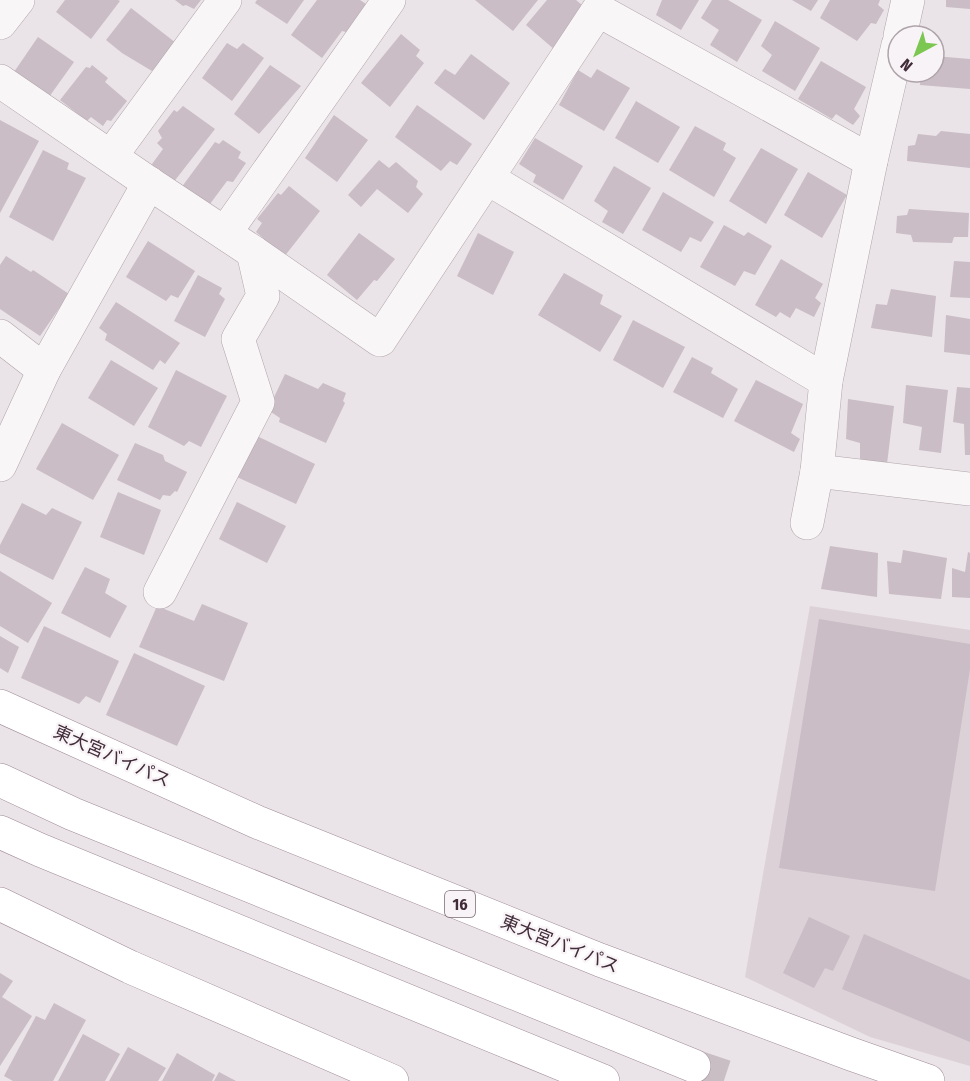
<svg xmlns="http://www.w3.org/2000/svg" width="970" height="1081" viewBox="0 0 970 1081" font-family="'Fira Sans Condensed','Noto Sans JP',sans-serif">
<style>
.built{fill:#dcd1d7}
.building{fill:#cabdc5}
.lines{fill:none;stroke-linecap:round;stroke-linejoin:round}
.highway-tunnel{stroke:#c8bec4;stroke-width:33;stroke-dasharray:33 16;stroke-linecap:butt}
.minor-casing{stroke:#b1a5ac;stroke-width:34}
.highway-casing{stroke:#a08b98;stroke-width:34}
.minor{stroke:#f9f6f7;stroke-width:33}
.highway{stroke:#fff;stroke-width:33}
.labels{text-anchor:middle;stroke-width:4.5;stroke-linejoin:round;paint-order:stroke}
.shield{fill:#f8f3f6;stroke:#786871;stroke-width:1.5}
.shield-label{font-size:16px;font-weight:bold;fill:#412c38}
.street-label{font-size:18px;fill:#412c38;stroke:#f8f3f6}
</style>
<rect width="100%" height="100%" fill="#eae3e7"/>
<polygon class="built" points="810,606 970,630 970,1066 870,1037 745,977"/>
<g class="building">
<polygon points="65,0 118,0 120,1 91,39 56,12"/>
<polygon points="175,0 201,0 194,9 186,5 183,6"/>
<polygon points="257,0 304,0 287,24 255,3"/>
<polygon points="317,0 360,0 366,4 346,32 342,31 322,58 291,35"/>
<polygon points="475,0 538,0 513,31"/>
<polygon points="547,0 576,0 588,10 555,50 526,25"/>
<polygon points="662,0 699,0 681,30 656,15"/>
<polygon points="712,0 728,0 762,20 737,62 710,45 719,30 701,18"/>
<polygon points="792,0 818,0 811,11"/>
<polygon points="830,0 880,0 878,5 884,10 876,24 871,23 857,41 820,18"/>
<polygon points="946,0 970,0 970,9 946,7"/>
<polygon points="131,8 176,43 152,71 122,53 106,40"/>
<polygon points="775,21 820,48 795,91 762,71 772,55 761,46"/>
<polygon points="401,34 420,50 416,56 424,63 390,107 361,83"/>
<polygon points="38,37 74,62 49,97 14,72"/>
<polygon points="227,43 237,49 243,43 264,58 232,101 202,78"/>
<polygon points="471,54 510,83 484,120 434,83 445,69 455,75"/>
<polygon points="934,56 970,59 970,89 920,85 921,72 934,72"/>
<polygon points="821,61 866,87 854,109 860,116 853,125 836,114 832,119 798,99"/>
<polygon points="92,65 108,78 105,82 127,101 111,121 107,120 103,126 91,117 87,121 60,100 86,67 90,68"/>
<polygon points="270,65 301,86 259,134 234,114"/>
<polygon points="597,69 630,88 604,131 559,105 578,70 591,78"/>
<polygon points="636,101 680,127 658,163 615,138"/>
<polygon points="417,105 472,144 457,165 450,161 441,171 395,137"/>
<polygon points="183,106 215,129 169,188 154,169 152,164 163,149 157,143 162,138 158,131 174,110 177,112"/>
<polygon points="334,115 368,140 337,182 305,158"/>
<polygon points="0,120 39,141 0,213"/>
<polygon points="695,126 726,143 723,150 736,158 714,197 669,170"/>
<polygon points="941,131 970,134 970,168 907,161 908,146 915,145 918,134 936,136"/>
<polygon points="535,138 583,166 563,200 533,182 536,175 519,164"/>
<polygon points="223,140 241,152 238,158 246,163 233,182 227,181 207,208 181,188 215,142 219,144"/>
<polygon points="761,148 798,169 766,224 729,201"/>
<polygon points="43,150 69,163 67,169 86,178 53,241 9,217"/>
<polygon points="379,160 389,168 396,162 418,181 416,187 423,194 408,213 377,189 361,207 348,195"/>
<polygon points="614,166 651,188 623,234 602,222 608,211 594,201"/>
<polygon points="808,172 847,195 822,238 784,215"/>
<polygon points="289,186 320,211 280,262 264,250 269,243 256,232 262,223 257,219 278,193 281,195"/>
<polygon points="663,192 714,222 701,242 690,237 681,252 642,230"/>
<polygon points="909,209 969,213 968,237 954,237 952,243 913,242 911,235 896,233 897,216 907,215"/>
<polygon points="724,225 744,236 748,232 772,246 755,275 744,271 735,286 700,267"/>
<polygon points="359,233 395,259 377,281 374,280 357,300 327,275"/>
<polygon points="478,233 514,252 493,295 457,276"/>
<polygon points="148,241 195,271 178,298 171,295 166,301 126,277"/>
<polygon points="6,256 31,272 33,270 69,294 40,336 0,309 0,265"/>
<polygon points="781,259 823,284 815,298 821,303 814,317 796,308 790,318 780,312 776,317 755,305"/>
<polygon points="954,261 970,262 970,298 950,297"/>
<polygon points="564,273 603,295 600,304 622,316 600,352 538,315"/>
<polygon points="198,275 222,288 219,294 225,299 205,337 174,321"/>
<polygon points="891,289 936,296 932,337 871,328 876,304 887,305"/>
<polygon points="116,302 180,343 165,364 160,360 153,370 105,340 107,334 99,328"/>
<polygon points="946,315 970,319 970,355 944,352"/>
<polygon points="633,320 685,347 663,388 613,360"/>
<polygon points="692,357 713,368 711,373 738,389 723,418 673,392"/>
<polygon points="111,360 158,388 134,426 88,398"/>
<polygon points="176,370 227,396 201,447 189,441 184,446 148,427"/>
<polygon points="285,374 318,389 323,383 346,393 343,401 345,403 326,443 279,422 280,418 268,410"/>
<polygon points="756,380 803,404 791,433 800,439 794,452 734,421"/>
<polygon points="906,385 948,390 941,453 919,450 922,427 903,423"/>
<polygon points="957,387 970,388 970,455 965,455 964,424 953,422"/>
<polygon points="848,399 894,406 887,464 860,461 860,443 846,439"/>
<polygon points="62,423 119,455 93,500 36,469"/>
<polygon points="257,436 315,464 296,504 237,477"/>
<polygon points="135,443 163,455 165,461 187,472 177,492 175,491 170,496 163,495 160,500 117,480"/>
<polygon points="118,492 161,510 144,555 100,537"/>
<polygon points="237,502 286,526 267,563 219,539"/>
<polygon points="22,503 46,515 52,508 82,522 53,580 0,553 0,545"/>
<polygon points="830,546 878,553 877,597 821,589"/>
<polygon points="903,550 947,558 941,599 889,594 887,561 901,563"/>
<polygon points="968,552 970,553 970,598 952,597 952,568 965,572"/>
<polygon points="85,567 110,579 105,593 127,606 110,638 61,613"/>
<polygon points="0,571 52,603 28,643 0,626"/>
<polygon points="202,604 248,623 224,681 139,647 157,606 194,621"/>
<polygon points="819,619 970,644 970,669 935,891 779,868"/>
<polygon points="44,626 119,661 100,703 86,696 79,704 21,678"/>
<polygon points="0,636 19,647 8,673 0,668"/>
<polygon points="134,653 205,686 177,746 106,715"/>
<polygon points="809,917 850,936 833,971 825,968 814,988 783,973"/>
<polygon points="864,934 970,980 970,1042 842,989"/>
<polygon points="0,973 13,981 2,997 32,1016 0,1066"/>
<polygon points="54,1003 86,1020 53,1081 13,1081 4,1076 36,1016 45,1020"/>
<polygon points="83,1034 120,1054 105,1081 58,1081"/>
<polygon points="128,1047 166,1068 158,1081 109,1081"/>
<polygon points="177,1053 215,1075 212,1081 162,1081"/>
<polygon points="219,1072 236,1081 214,1081"/>
</g>
<g class="lines">
<polyline class="highway-tunnel" points="694,1066 739,1081"/>
<g class="minor-casing">
<g id="minor">
<polyline points="0,23 18,0"/>
<polyline points="900,36 908,0"/>
<polyline points="0,81 149,183 253,252 380,340 598,10 871,161"/>
<polyline points="111,156 225,0"/>
<polyline points="487,178 826,381"/>
<polyline points="225,233 389,0"/>
<polyline points="0,336 44,370"/>
<polyline points="0,465 44,370 149,183"/>
<polyline points="817,471 970,489"/>
<polyline points="807,523 817,471 826,381 871,161 898,45"/>
<polyline points="160,592 258,402 238,339 263,296 253,252"/>
</g>
</g>
<g class="highway-casing">
<g id="highway">
<polyline points="0,706 257,822 600,960 851,1054 928,1081"/>
<polyline points="0,780 73,814 694,1066"/>
<polyline points="0,832 40,850 603,1081"/>
<polyline points="0,904 130,967 392,1081"/>
</g>
</g>
<use href="#minor" class="minor"/>
<use href="#highway" class="highway"/>
</g>
<g class="labels">
<rect class="shield" x="445" y="891" width="30" height="26" rx="4.5"/>
<g class="shield-label">
<text x="460" y="910">16</text>
</g>
<g class="street-label">
<text transform="translate(112 756) rotate(24)" y="6">東大宮バイパス</text>
<text transform="translate(560 944) rotate(22)" y="6">東大宮バイパス</text>
</g>
</g>
<g transform="translate(916 54) rotate(221)"><circle r="28" fill="#f8f3f6" stroke="#afa3aa" stroke-width="1.5"/>
<path d="M0-4.5L10 22L0 15L-10 22Z" fill="#7bc751"/>
<text y="-9" font-size="16" font-weight="bold" text-anchor="middle" fill="#412c38">N</text>
</g>
</svg>
